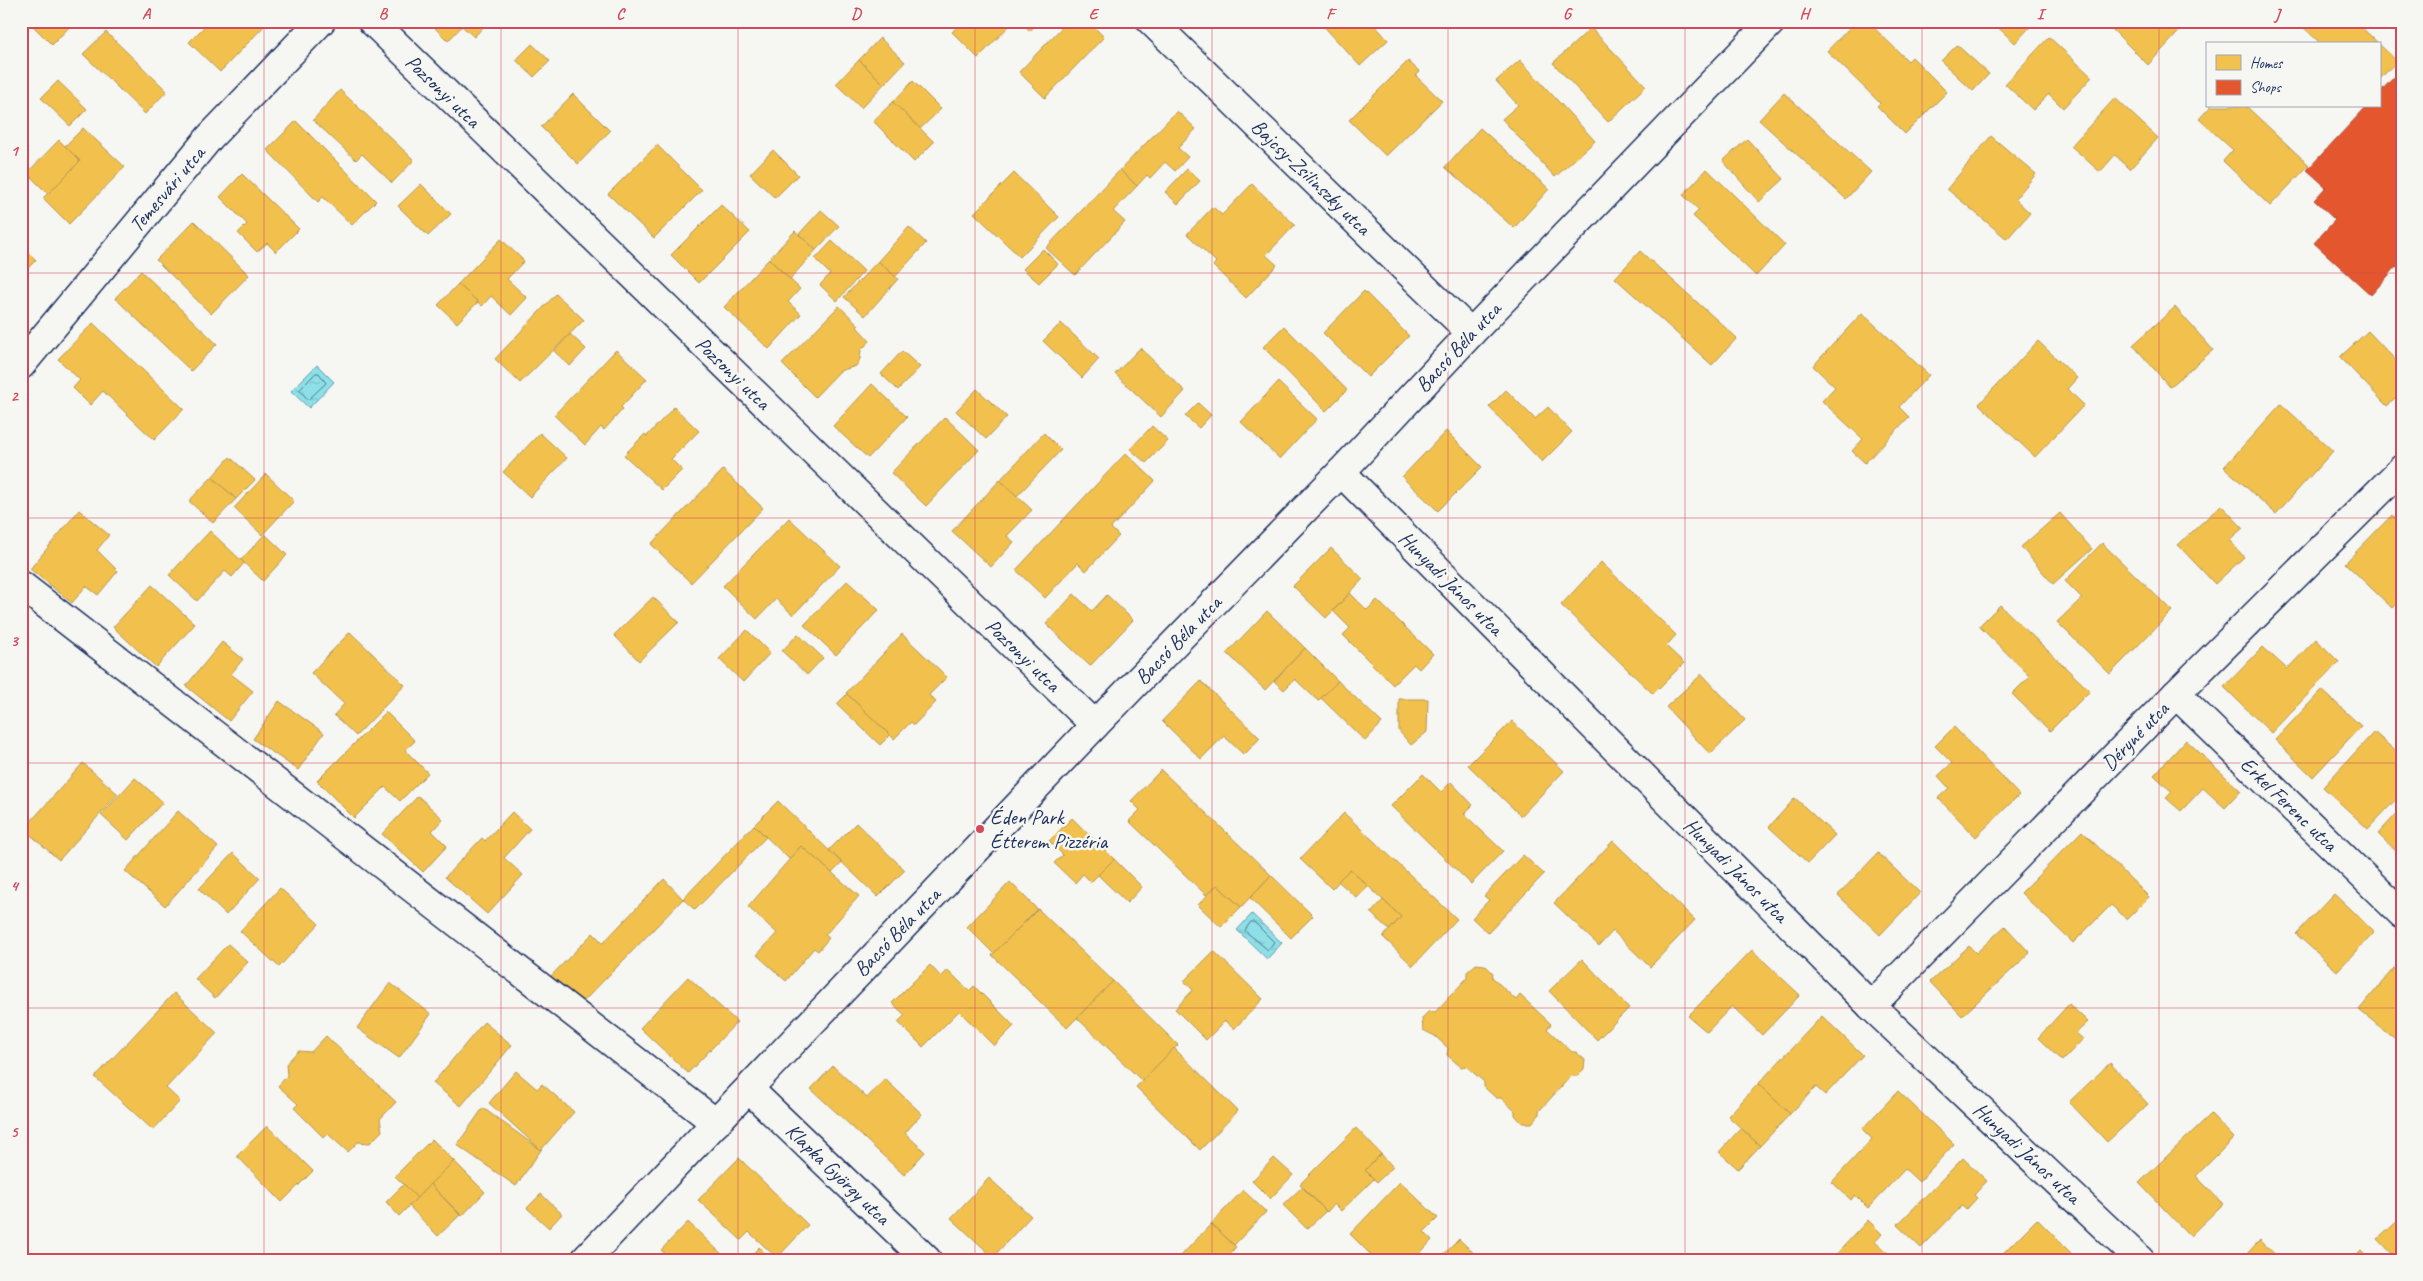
<svg xmlns="http://www.w3.org/2000/svg" width="2423" height="1281" viewBox="0 0 2423 1281" font-family="Caveat,sans-serif">
<style>
.water{fill:url(#water-ripples);stroke:#6099b0}
.homes{fill:#f2c14e;stroke:#b29553}
.shops{fill:#e4572e;stroke:#a84b3c}
.lines{fill:none;stroke-linecap:round;stroke-linejoin:round}
.shore{stroke:#497694;stroke-width:1}
.minor-casing{stroke:#1b2f5e;stroke-width:31}
.minor{stroke:#f6f6f2;stroke-width:28}
.grid{fill:none;stroke:#d1495b;stroke-width:1;stroke-opacity:0.55}
.poi-dot{fill:#d1495b;stroke:#f6f6f2;stroke-width:2}
.labels{text-anchor:middle;stroke-width:5;stroke-linejoin:round;paint-order:stroke}
.street-label{font-size:21px;fill:#1b2f5e;stroke:#f6f6f2}
.poi-label{font-size:21px;fill:#1b2f5e;stroke:#f6f6f2;text-anchor:start}
.neatline{fill:none;stroke:#d1495b;stroke-width:2}
.grid-label{font-size:16px;text-anchor:middle;font-weight:bold;fill:#d1495b}
</style>
<defs>
<pattern id="water-ripples" width="26" height="14" patternUnits="userSpaceOnUse" patternTransform="scale(1.25)"><rect width="26" height="14" fill="#8ee0e6"/><path d="M2 4q2-2 4 0t4 0M15 11q2-2 4 0t4 0" fill="none" stroke="#7ac0c8"/></pattern>
</defs>
<rect width="100%" height="100%" fill="#f6f6f2"/>
<filter id="ink" filterUnits="userSpaceOnUse"><feTurbulence type="fractalNoise" baseFrequency=".02" numOctaves="2"/><feDisplacementMap in="SourceGraphic" scale="10" xChannelSelector="R" yChannelSelector="G"/><feConvolveMatrix kernelMatrix="1 2 1 2 8 2 1 2 1" color-interpolation-filters="sRGB"/></filter>
<g filter="url(#ink)">
<g class="water">
<polygon points="317,365 334,382 309,408 291,391"/>
<polygon points="1252,914 1282,943 1267,959 1237,930"/>
</g>
<g class="homes">
<polygon points="28,21 75,21 52,45"/>
<polygon points="210,21 269,21 220,72 189,42"/>
<polygon points="428,21 489,21 474,37 462,26 448,41"/>
<polygon points="962,21 1014,21 978,58 952,32"/>
<polygon points="1020,21 1039,21 1030,31"/>
<polygon points="1068,21 1088,21 1104,37 1045,98 1019,72"/>
<polygon points="1319,21 1371,21 1388,40 1360,66"/>
<polygon points="1856,21 1867,21 1908,61 1912,57 1947,92 1905,134 1877,106 1880,103 1827,51"/>
<polygon points="1991,21 2023,21 2030,27 2015,43"/>
<polygon points="2104,21 2189,21 2148,65"/>
<polygon points="2355,21 2379,44 2321,44 2298,22"/>
<polygon points="1591,28 1646,86 1608,122 1553,63"/>
<polygon points="106,32 167,91 145,114 83,54"/>
<polygon points="2049,37 2092,77 2063,108 2049,94 2033,110 2005,84"/>
<polygon points="880,38 905,62 884,84 859,60"/>
<polygon points="532,44 550,61 534,77 516,60"/>
<polygon points="2379,44 2397,61 2379,80"/>
<polygon points="1957,45 1989,74 1973,91 1941,61"/>
<polygon points="859,60 884,84 861,108 836,84"/>
<polygon points="1520,60 1595,141 1555,177 1502,119 1518,105 1496,81"/>
<polygon points="1408,61 1420,72 1416,76 1442,101 1386,156 1349,120"/>
<polygon points="58,81 87,109 70,126 41,98"/>
<polygon points="913,81 941,109 920,129 893,102"/>
<polygon points="340,90 414,160 392,183 362,154 356,160 313,120"/>
<polygon points="1784,93 1871,172 1846,199 1759,120"/>
<polygon points="573,94 610,131 578,164 541,127"/>
<polygon points="2115,98 2158,138 2130,169 2115,155 2100,172 2071,146"/>
<polygon points="893,102 934,142 914,162 873,121"/>
<polygon points="2211,106 2246,106 2309,165 2270,206 2223,161 2233,150 2199,119"/>
<polygon points="1177,111 1196,129 1178,148 1188,157 1175,171 1165,162 1150,178 1147,175 1137,186 1120,170"/>
<polygon points="296,121 376,201 352,225 323,197 318,202 267,150"/>
<polygon points="83,128 125,167 69,224 43,198 80,161 65,146"/>
<polygon points="1480,128 1549,189 1514,228 1445,167"/>
<polygon points="1991,136 2036,174 2015,199 2030,213 2007,239 1947,189"/>
<polygon points="1747,139 1784,179 1759,202 1723,161"/>
<polygon points="59,140 80,161 48,194 27,173"/>
<polygon points="657,145 702,190 654,238 608,194"/>
<polygon points="773,150 798,175 775,198 750,174"/>
<polygon points="1187,169 1200,181 1178,204 1165,192"/>
<polygon points="1707,169 1785,245 1756,276 1693,216 1699,210 1683,195"/>
<polygon points="1120,170 1137,186 1113,211 1125,222 1075,275 1046,248"/>
<polygon points="1014,173 1059,217 1020,257 974,213"/>
<polygon points="242,174 299,229 276,252 267,243 257,252 238,233 247,224 220,197"/>
<polygon points="421,184 451,214 428,236 398,206"/>
<polygon points="1252,184 1295,225 1266,255 1277,265 1246,298 1213,266 1216,262 1187,234 1213,207 1222,215"/>
<polygon points="721,205 750,232 699,283 671,255"/>
<polygon points="821,210 839,226 816,250 799,234"/>
<polygon points="194,221 249,275 211,314 156,260"/>
<polygon points="909,227 926,243 895,277 878,261"/>
<polygon points="795,231 816,250 790,279 769,259"/>
<polygon points="501,239 524,261 507,279 527,298 511,315 491,296 482,306 458,284"/>
<polygon points="832,241 864,271 837,301 820,285 830,274 815,259"/>
<polygon points="21,245 36,260 21,275"/>
<polygon points="1043,249 1058,264 1039,283 1023,269"/>
<polygon points="1640,251 1737,338 1712,365 1615,278"/>
<polygon points="769,259 800,289 788,302 801,314 769,349 724,307"/>
<polygon points="878,261 898,279 865,316 844,297"/>
<polygon points="141,271 217,344 191,371 115,298"/>
<polygon points="458,284 478,302 457,323 438,305"/>
<polygon points="1364,291 1409,336 1368,377 1323,333"/>
<polygon points="556,294 584,320 520,383 495,359"/>
<polygon points="839,306 859,325 857,327 870,341 861,350 860,359 856,366 840,371 815,397 782,364"/>
<polygon points="2175,307 2213,350 2170,387 2133,345"/>
<polygon points="1862,313 1929,375 1899,407 1909,417 1865,463 1852,451 1863,439 1822,401 1835,387 1813,366"/>
<polygon points="93,323 184,409 154,440 103,391 90,405 73,388 80,380 58,359"/>
<polygon points="1061,323 1099,359 1082,378 1043,341"/>
<polygon points="1284,326 1347,390 1326,411 1263,347"/>
<polygon points="2368,331 2402,367 2402,393 2387,406 2340,357"/>
<polygon points="570,334 586,349 570,366 554,351"/>
<polygon points="2038,341 2077,378 2067,389 2084,405 2035,457 1979,404"/>
<polygon points="1140,348 1185,391 1161,417 1115,374"/>
<polygon points="616,350 647,379 621,407 623,409 604,430 601,427 585,445 554,415"/>
<polygon points="902,351 920,367 898,390 881,374"/>
<polygon points="1278,382 1317,419 1280,459 1241,422"/>
<polygon points="872,384 907,417 868,458 833,426"/>
<polygon points="977,389 1007,417 986,439 956,411"/>
<polygon points="1506,390 1535,419 1548,407 1572,432 1542,462 1489,407"/>
<polygon points="1198,403 1211,415 1199,428 1185,416"/>
<polygon points="2281,404 2333,451 2276,514 2224,467"/>
<polygon points="674,407 699,431 671,459 682,470 662,490 624,455 645,434 647,436"/>
<polygon points="945,417 979,450 926,506 891,473"/>
<polygon points="1152,426 1168,441 1146,463 1130,449"/>
<polygon points="1446,431 1482,467 1438,511 1402,477"/>
<polygon points="540,433 567,458 530,497 503,472"/>
<polygon points="1044,433 1061,450 1017,496 1000,480"/>
<polygon points="1126,453 1155,481 1111,528 1119,536 1086,571 1078,563 1045,598 1016,570"/>
<polygon points="230,457 255,480 236,499 212,477"/>
<polygon points="723,470 763,508 691,583 651,544"/>
<polygon points="266,474 294,501 262,535 234,508"/>
<polygon points="212,477 236,499 213,523 189,501"/>
<polygon points="1000,480 1032,510 1007,536 1014,542 991,567 952,531"/>
<polygon points="2221,505 2243,528 2229,540 2244,557 2215,584 2178,545"/>
<polygon points="79,510 109,535 97,550 118,571 98,595 86,586 72,603 30,569"/>
<polygon points="2060,513 2092,549 2053,584 2021,547"/>
<polygon points="2392,515 2402,525 2402,597 2392,608 2345,563"/>
<polygon points="789,518 840,566 793,615 776,599 757,619 723,586"/>
<polygon points="210,531 244,563 232,577 225,571 197,601 169,575"/>
<polygon points="265,534 287,555 263,581 241,560"/>
<polygon points="2102,543 2172,611 2110,674 2057,622 2082,598 2065,581"/>
<polygon points="1331,548 1363,579 1326,618 1293,586"/>
<polygon points="1601,562 1676,635 1666,646 1684,663 1653,694 1561,605"/>
<polygon points="847,581 879,610 836,655 804,625"/>
<polygon points="152,585 195,624 156,667 113,627"/>
<polygon points="1350,593 1367,610 1377,600 1433,654 1419,669 1414,664 1393,685 1343,635 1350,628 1333,611"/>
<polygon points="1074,594 1092,611 1107,595 1133,620 1090,666 1046,624"/>
<polygon points="653,597 679,622 639,661 614,635"/>
<polygon points="2000,605 2090,691 2050,731 2012,694 2030,676 1979,626"/>
<polygon points="1267,611 1305,648 1265,690 1227,653"/>
<polygon points="747,630 770,653 743,682 719,659"/>
<polygon points="350,632 405,685 356,736 334,715 344,704 311,673"/>
<polygon points="798,634 823,658 807,675 782,651"/>
<polygon points="902,634 947,677 929,695 936,702 914,725 911,722 894,739 846,693"/>
<polygon points="2316,639 2339,662 2271,733 2224,687 2263,647 2287,669"/>
<polygon points="222,642 243,659 231,674 253,691 229,721 186,686"/>
<polygon points="1305,648 1338,681 1318,701 1295,679 1284,690 1274,681"/>
<polygon points="1702,674 1745,720 1710,754 1666,707"/>
<polygon points="1201,681 1260,738 1244,755 1224,736 1201,759 1162,721"/>
<polygon points="1338,681 1382,723 1365,741 1321,698"/>
<polygon points="2322,690 2361,726 2313,777 2275,740"/>
<polygon points="847,694 890,735 880,745 837,704"/>
<polygon points="1399,699 1428,699 1427,732 1411,745 1399,731"/>
<polygon points="279,701 324,733 298,770 253,739"/>
<polygon points="386,712 415,741 405,750 428,773 400,801 385,787 354,818 317,781"/>
<polygon points="1512,721 1564,771 1521,816 1468,765"/>
<polygon points="1954,727 2019,795 1976,837 1938,798 1949,788 1938,776 1952,763 1935,746"/>
<polygon points="2374,732 2402,757 2402,793 2368,829 2323,787"/>
<polygon points="2186,740 2241,791 2225,808 2203,788 2181,811 2166,798 2172,792 2154,775"/>
<polygon points="83,763 118,794 59,860 24,829"/>
<polygon points="1161,770 1271,875 1241,907 1217,885 1206,895 1129,821 1140,810 1131,801"/>
<polygon points="1423,774 1441,792 1451,782 1473,805 1464,814 1503,851 1471,884 1391,806"/>
<polygon points="135,778 163,802 128,840 101,815"/>
<polygon points="418,796 443,819 432,831 447,846 423,872 382,834"/>
<polygon points="1795,798 1835,835 1808,863 1769,827"/>
<polygon points="778,801 842,863 832,873 801,846 789,859 754,825"/>
<polygon points="2402,808 2402,857 2378,834"/>
<polygon points="178,811 218,847 165,906 125,871"/>
<polygon points="512,812 530,829 504,858 523,875 487,914 445,877 482,838 485,841"/>
<polygon points="1344,813 1457,919 1413,966 1383,937 1401,917 1350,869 1332,889 1300,859"/>
<polygon points="1072,818 1114,859 1091,882 1083,874 1075,883 1054,863 1063,855 1049,841"/>
<polygon points="856,823 905,870 878,897 829,850"/>
<polygon points="754,825 766,837 695,910 683,899"/>
<polygon points="2082,831 2149,897 2127,919 2111,905 2073,943 2021,893"/>
<polygon points="1613,841 1695,920 1650,967 1613,931 1599,946 1554,903"/>
<polygon points="801,846 859,896 825,935 829,938 818,951 814,948 786,981 757,955 777,933 748,907"/>
<polygon points="233,853 260,878 226,915 199,889"/>
<polygon points="1878,853 1920,893 1880,935 1838,895"/>
<polygon points="1523,855 1544,874 1488,933 1472,918 1489,900 1484,896"/>
<polygon points="1114,859 1142,887 1127,903 1098,875"/>
<polygon points="1350,869 1368,886 1357,898 1338,881"/>
<polygon points="1271,875 1313,916 1291,938 1250,898"/>
<polygon points="664,879 683,899 579,1006 546,981 593,933 603,943"/>
<polygon points="1010,882 1037,909 994,954 967,927"/>
<polygon points="1217,885 1241,907 1221,927 1198,905"/>
<polygon points="280,888 319,924 279,967 240,931"/>
<polygon points="2334,894 2374,932 2337,971 2296,934"/>
<polygon points="1383,900 1401,917 1389,930 1371,913"/>
<polygon points="1038,909 1113,981 1067,1028 992,955"/>
<polygon points="2005,926 2030,953 1962,1016 1930,982 1969,946 1976,953"/>
<polygon points="228,944 248,962 215,998 195,979"/>
<polygon points="1752,950 1800,995 1762,1035 1732,1006 1707,1032 1688,1016"/>
<polygon points="1214,951 1263,999 1234,1029 1225,1021 1206,1040 1175,1009 1193,990 1184,981"/>
<polygon points="1582,959 1629,1008 1597,1040 1549,991"/>
<polygon points="2399,962 2402,964 2402,1039 2399,1042 2359,1010"/>
<polygon points="1476,964 1485,965 1493,973 1492,977 1516,1000 1520,995 1551,1024 1547,1029 1572,1052 1576,1052 1585,1060 1584,1069 1577,1076 1571,1076 1539,1111 1539,1115 1532,1123 1522,1123 1515,1115 1515,1111 1501,1098 1496,1098 1484,1087 1484,1082 1466,1066 1461,1067 1447,1055 1448,1048 1435,1036 1423,1030 1422,1018 1429,1011 1435,1012 1467,978 1467,972"/>
<polygon points="930,965 941,977 948,970 969,991 974,986 1014,1026 994,1046 959,1011 923,1047 898,1022 905,1015 892,1003"/>
<polygon points="688,977 737,1022 688,1073 640,1028"/>
<polygon points="1113,981 1178,1045 1142,1081 1077,1018"/>
<polygon points="390,983 431,1014 399,1058 357,1028"/>
<polygon points="174,993 217,1033 166,1088 180,1101 153,1130 95,1077"/>
<polygon points="2069,1004 2088,1022 2076,1033 2083,1039 2062,1061 2038,1038"/>
<polygon points="1822,1016 1863,1055 1825,1095 1816,1087 1790,1114 1758,1084"/>
<polygon points="484,1022 512,1045 461,1106 433,1083"/>
<polygon points="326,1036 396,1102 380,1119 382,1131 370,1143 358,1142 348,1152 328,1134 324,1138 294,1108 298,1104 278,1086 287,1076 286,1064 298,1051 311,1052"/>
<polygon points="1174,1048 1238,1111 1200,1150 1136,1087"/>
<polygon points="2110,1063 2148,1104 2107,1142 2069,1102"/>
<polygon points="833,1066 867,1098 885,1079 922,1114 905,1133 925,1152 904,1175 811,1089"/>
<polygon points="516,1071 537,1089 542,1084 574,1112 541,1150 489,1103"/>
<polygon points="1758,1084 1790,1114 1760,1146 1728,1116"/>
<polygon points="1898,1091 1954,1144 1919,1182 1905,1169 1868,1208 1855,1195 1851,1200 1832,1182 1872,1139 1862,1129"/>
<polygon points="483,1108 541,1150 516,1186 457,1145"/>
<polygon points="2211,1114 2234,1138 2196,1176 2223,1204 2190,1236 2139,1183"/>
<polygon points="267,1126 313,1171 282,1202 237,1156"/>
<polygon points="1356,1128 1381,1154 1365,1170 1374,1179 1341,1211 1334,1204 1327,1212 1300,1184"/>
<polygon points="1741,1128 1760,1146 1738,1169 1719,1152"/>
<polygon points="432,1139 454,1161 417,1198 395,1176"/>
<polygon points="1381,1154 1393,1167 1377,1182 1365,1170"/>
<polygon points="739,1158 808,1225 777,1258 749,1232 741,1240 698,1200"/>
<polygon points="1274,1158 1293,1175 1270,1199 1252,1181"/>
<polygon points="1963,1158 1987,1181 1974,1195 1977,1198 1966,1210 1962,1206 1921,1248 1897,1225"/>
<polygon points="454,1161 485,1192 462,1216 430,1184"/>
<polygon points="989,1178 1031,1216 993,1257 951,1218"/>
<polygon points="1400,1182 1438,1218 1424,1232 1432,1240 1414,1260 1376,1260 1350,1234"/>
<polygon points="404,1184 417,1198 399,1216 386,1202"/>
<polygon points="430,1184 460,1215 438,1236 409,1206"/>
<polygon points="1302,1187 1326,1211 1307,1229 1283,1205"/>
<polygon points="1243,1190 1266,1212 1234,1245 1211,1224"/>
<polygon points="541,1194 562,1214 549,1228 527,1208"/>
<polygon points="2402,1217 2402,1260 2398,1260 2378,1239"/>
<polygon points="2037,1219 2073,1255 2068,1260 1996,1260"/>
<polygon points="1868,1220 1882,1234 1875,1242 1890,1255 1886,1260 1831,1260"/>
<polygon points="688,1222 728,1260 671,1260 661,1250"/>
<polygon points="1211,1224 1236,1247 1224,1260 1177,1260"/>
<polygon points="1459,1239 1481,1260 1439,1260"/>
<polygon points="2260,1240 2281,1260 2241,1260"/>
<polygon points="759,1247 771,1260 747,1260"/>
<polygon points="2361,1251 2369,1260 2352,1260"/>
</g>
<polygon class="shops" points="2398,73 2402,77 2402,273 2396,267 2371,295 2314,243 2335,220 2314,200 2326,187 2307,170 2367,106 2379,106 2379,93"/>
<g class="lines">
<g class="shore">
<polygon points="316,373 319,373 326,383 308,400 300,390"/>
<polygon points="1251,922 1254,922 1274,942 1268,950 1245,931"/>
</g>
<g class="minor-casing">
<g id="minor">
<polyline points="372,21 1095,725"/>
<polyline points="1151,21 1471,333"/>
<polyline points="21,365 210,137 321,21"/>
<polyline points="1341,472 1871,1006 2140,1260"/>
<polyline points="21,585 716,1123"/>
<polyline points="2176,694 2402,914"/>
<polyline points="1871,1006 2176,694 2402,469"/>
<polyline points="749,1089 927,1260"/>
<polyline points="585,1260 1095,725 1341,472 1471,333 1772,21"/>
</g>
</g>
<use href="#minor" class="minor"/>
</g>
</g>
<path class="grid" d="M264,21V1260M501,21V1260M738,21V1260M975,21V1260M1212,21V1260M1448,21V1260M1685,21V1260M1922,21V1260M2159,21V1260M21,273H2402M21,518H2402M21,763H2402M21,1008H2402"/>
<circle class="poi-dot" cx="980" cy="829" r="5"/>
<g class="labels">
<g class="street-label">
<text transform="translate(443 91) rotate(44)" y="7">Pozsonyi utca</text>
<text transform="translate(1311 177) rotate(44)" y="7">Bajcsy-Zsilinszky utca</text>
<text transform="translate(167 189) rotate(-50)" y="7">Temesvári utca</text>
<text transform="translate(1458 347) rotate(-47)" y="7">Bacsó Béla utca</text>
<text transform="translate(733 373) rotate(44)" y="7">Pozsonyi utca</text>
<text transform="translate(1451 583) rotate(45)" y="7">Hunyadi János utca</text>
<text transform="translate(1178 640) rotate(-46)" y="7">Bacsó Béla utca</text>
<text transform="translate(1023 655) rotate(44)" y="7">Pozsonyi utca</text>
<text transform="translate(2135 736) rotate(-46)" y="7">Déryné utca</text>
<text transform="translate(2289 804) rotate(44)" y="7">Erkel Ferenc utca</text>
<text transform="translate(1736 870) rotate(45)" y="7">Hunyadi János utca</text>
<text transform="translate(897 932) rotate(-46)" y="7">Bacsó Béla utca</text>
<text transform="translate(2027 1153) rotate(43)" y="7">Hunyadi János utca</text>
<text transform="translate(838 1174) rotate(44)" y="7">Klapka György utca</text>
</g>
<g class="poi-label">
<text x="990" y="824">Éden Park<tspan x="990" dy="24">Étterem Pizzéria</tspan></text>
</g>
</g>
<rect width="2423" height="1281" fill="none" stroke="#f6f6f2" stroke-width="55"/>
<rect x="2206" y="42" width="175" height="65" fill="#f6f6f2" stroke="#9ea6b7"/>
<rect x="2216" y="55" width="25" height="15" fill="#f2c14e" stroke="#9ea6b7"/>
<text x="2250" y="68" font-size="15" fill="#1b2f5e">Homes</text>
<rect x="2216" y="80" width="25" height="15" fill="#e4572e" stroke="#9ea6b7"/>
<text x="2250" y="92" font-size="15" fill="#1b2f5e">Shops</text>
<rect x="28" y="28" width="2368" height="1226" class="neatline"/>
<g class="grid-label">
<text x="146" y="19">A</text>
<text x="383" y="19">B</text>
<text x="620" y="19">C</text>
<text x="856" y="19">D</text>
<text x="1093" y="19">E</text>
<text x="1330" y="19">F</text>
<text x="1567" y="19">G</text>
<text x="1804" y="19">H</text>
<text x="2040" y="19">I</text>
<text x="2277" y="19">J</text>
<text x="14" y="156">1</text>
<text x="14" y="401">2</text>
<text x="14" y="646">3</text>
<text x="14" y="891">4</text>
<text x="14" y="1137">5</text>
</g>
</svg>
